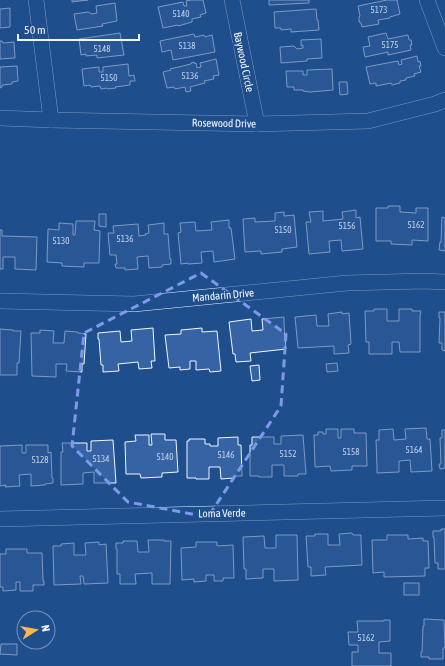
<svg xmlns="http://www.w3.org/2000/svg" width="445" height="666" viewBox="0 0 445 666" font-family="'Asap Condensed',sans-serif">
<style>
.building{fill:#3563a3;stroke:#f2f6ff}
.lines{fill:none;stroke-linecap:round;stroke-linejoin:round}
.minor-casing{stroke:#f2f6ff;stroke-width:16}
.minor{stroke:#1f4e8c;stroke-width:15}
.marked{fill:none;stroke:#7d9aea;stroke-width:3;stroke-dasharray:8 5;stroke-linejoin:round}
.labels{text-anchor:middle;stroke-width:3;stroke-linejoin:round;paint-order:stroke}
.number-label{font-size:9px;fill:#c3d1e8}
.street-label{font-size:11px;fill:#f2f6ff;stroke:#1f4e8c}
</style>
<rect width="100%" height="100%" fill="#1f4e8c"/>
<g class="building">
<polygon points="72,0 88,0 72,2"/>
<polygon points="191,0 203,0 206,13 200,15 201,17 192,19 192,22 178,26 178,25 163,28 158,7 183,2 184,6 187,6 186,1"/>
<polygon points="269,0 309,0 309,3 269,5"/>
<polygon points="387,0 397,0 400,14 390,17 390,18 378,20 379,24 362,27 361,23 359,22 359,17 360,16 358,6"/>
<polygon points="115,3 117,21 102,24 103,26 77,30 74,14 88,12 92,14 97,13 96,6"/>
<polygon points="10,8 10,27 0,28 0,9"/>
<polygon points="316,9 317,20 318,20 319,30 291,32 291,29 281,30 281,28 275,28 274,12"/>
<polygon points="120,33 124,55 97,58 97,55 86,56 86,54 81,55 79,39"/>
<polygon points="386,33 388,39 408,35 409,40 411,40 412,45 410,45 411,50 388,55 388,52 365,57 363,47 370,46 368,37"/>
<polygon points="194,34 195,37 204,35 205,37 212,35 215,52 173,60 171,50 162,52 160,41"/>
<polygon points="321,39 322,58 307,59 307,61 281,63 280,47 294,46 297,49 303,48 303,45 301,46 301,40"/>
<polygon points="0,41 2,41 3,43 14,42 15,58 0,59"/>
<polygon points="417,56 418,62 420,61 421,66 419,66 421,72 414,74 415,76 406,78 406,80 400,81 400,83 392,85 391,83 376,86 376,83 370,84 366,67 398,61 399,65 402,64 401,60"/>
<polygon points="216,59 219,75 213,76 214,79 204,81 205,83 190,87 191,91 186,92 185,87 175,89 174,87 167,88 163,72 171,70 170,69 191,64 191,63 194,62 195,64 196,63 197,68 201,67 200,63"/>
<polygon points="128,64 129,76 134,75 135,81 130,81 130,85 115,87 116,88 108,89 107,88 101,89 100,86 91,87 90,85 84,86 82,69 99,67 99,72 103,72 103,67"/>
<polygon points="17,66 18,81 12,82 12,84 2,85 2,87 0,88 0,67"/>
<polygon points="332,69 333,90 310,92 303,91 303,90 294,90 294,87 287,87 286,71 303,71 303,75 307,75 307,70"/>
<polygon points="339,82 347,82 348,94 340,95"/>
<polygon points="388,206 400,206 400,212 416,213 416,208 428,208 428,241 412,240 412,245 391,244 391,241 376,241 376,208 388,208"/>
<polygon points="356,210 356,218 360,217 363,249 342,251 341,240 329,241 330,252 309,254 306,222 311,222 309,212 323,211 323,221 343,219 342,212"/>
<polygon points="284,212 284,216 294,215 297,247 282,249 282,252 261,254 261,251 245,252 243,219 255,218 255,222 275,221 275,213"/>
<polygon points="99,214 106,214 106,227 99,226"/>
<polygon points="442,217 445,218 445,251 439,250 440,242 441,242"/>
<polygon points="229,220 229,228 231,228 235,259 214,262 213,251 201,252 202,263 188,264 188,263 181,264 178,233 181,232 180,223 195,222 196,231 212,230 211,222"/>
<polygon points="76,221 95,221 94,230 100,231 99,263 84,263 84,267 62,266 62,263 47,262 48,229 59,230 59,223 73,224 73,235 75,235"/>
<polygon points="164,223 164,234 168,234 170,259 171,259 171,264 162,265 162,267 149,268 148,256 137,257 138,269 125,270 125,268 116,268 115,264 117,264 116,255 110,255 108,233 114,233 113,226 138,224 139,236 146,235 145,234 149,233 148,225"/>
<polygon points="0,230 2,230 2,236 37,237 36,270 15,269 15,257 3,257 3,269 0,269"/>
<polygon points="374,309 387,309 387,321 399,321 399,309 412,309 412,311 421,311 420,316 420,352 400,352 399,342 392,342 392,354 369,354 369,342 366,342 365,311 374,311"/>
<polygon points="342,312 342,314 349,313 351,344 348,345 349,353 334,354 334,346 298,348 295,317 316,315 317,326 329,326 328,314"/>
<polygon points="439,312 445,312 445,351 442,350 442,343 439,343 440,318 439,318"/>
<polygon points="284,317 284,324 286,349 250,353 251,361 236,362 235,354 233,354 229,322 251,319 252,331 263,330 262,319"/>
<polygon points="153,328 155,361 151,361 152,368 139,369 138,362 118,364 119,371 103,372 103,365 101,365 99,339 98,339 98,333 120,331 121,342 132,341 131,330"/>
<polygon points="202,328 202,332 217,331 221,371 210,372 209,369 196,370 196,361 190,361 190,369 180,370 180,367 169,368 165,335 181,334 181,330"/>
<polygon points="0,329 13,330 13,331 21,331 19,363 17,363 17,375 0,375"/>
<polygon points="40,330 54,331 53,343 64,343 65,331 78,332 78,333 86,334 84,364 82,364 82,372 66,371 67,364 56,364 56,377 32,376 31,333 40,333"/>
<polygon points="337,363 338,371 327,372 326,364"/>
<polygon points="259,365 260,380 252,381 250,366"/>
<polygon points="426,428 427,439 430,439 432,471 411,472 410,460 399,461 399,472 377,473 377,466 376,440 379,440 379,430 393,429 394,440 406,439 405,429"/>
<polygon points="326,429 338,429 338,438 341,438 341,429 354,429 354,433 366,433 367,466 352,466 352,470 331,471 330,466 315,467 314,435 318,435 318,432 323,432 323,434 326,434"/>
<polygon points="442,430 445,430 445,468 440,469 439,464 441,464 440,438 442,438"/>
<polygon points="151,434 165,434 165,440 176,440 178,472 162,473 162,477 141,478 140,474 126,474 125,442 136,441 135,435 149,435 149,445 152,445"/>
<polygon points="303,435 306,474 298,474 298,476 284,476 284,465 272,465 272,477 259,477 259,476 250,476 250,445 252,445 252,437 274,437 274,444 281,444 281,436"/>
<polygon points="238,437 238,445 241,445 242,476 234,476 234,478 221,479 220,467 209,467 209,479 196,479 196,478 187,478 187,441 189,441 189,439 205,439 205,444 210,444 210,446 218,446 218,438"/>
<polygon points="113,440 116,483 94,483 94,472 83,473 83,484 61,485 61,452 63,452 62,443 87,443 87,451 91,451 91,441"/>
<polygon points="22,445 22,453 26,453 26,445 48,445 48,453 51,452 52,478 53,478 53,483 45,484 45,485 31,486 31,474 19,475 20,486 5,487 6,485 0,486 0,446"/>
<polygon points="441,529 445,529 445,569 438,569 438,563 435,563 434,537 433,537 433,531 441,531"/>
<polygon points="352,533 353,535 361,535 361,540 362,565 325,567 326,575 311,576 311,567 308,567 306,536 315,536 315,534 328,534 328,545 340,545 339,534"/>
<polygon points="276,535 297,535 298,580 274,581 274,569 263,569 263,578 246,579 246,569 244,569 243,537 264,536 265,548 276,548"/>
<polygon points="387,535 408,535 408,539 423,538 423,541 428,541 429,568 425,568 425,576 384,577 384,572 373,573 372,540 387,540"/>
<polygon points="148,540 164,540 164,541 171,541 170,584 152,584 152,573 135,574 136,584 120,584 120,574 117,574 117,549 116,549 116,543 123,543 123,541 137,541 138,552 149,552"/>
<polygon points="99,542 99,545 106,544 108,583 84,584 83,576 80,576 81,584 54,585 53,546 61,546 61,544 74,543 74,555 86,555 85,543"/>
<polygon points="196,542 217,542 217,546 233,545 234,578 223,578 223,581 214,581 214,575 206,575 206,581 194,582 194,579 182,580 181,548 196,547"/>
<polygon points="6,549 27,549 27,553 42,553 43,581 44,581 44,585 33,585 33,591 20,591 20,582 16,582 16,590 3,591 3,587 0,587 0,554 6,554"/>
<rect x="404" y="583" width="15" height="12"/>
<polygon points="424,619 444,620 445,648 443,648 443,659 429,659 429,657 421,657 421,652 422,652 423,626 424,626"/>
<polygon points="384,620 390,620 390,641 379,642 379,653 391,653 391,666 352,666 352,652 358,652 358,645 349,645 348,632 358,632 357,621 384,621"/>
<polygon points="1,644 17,644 17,655 0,654"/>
</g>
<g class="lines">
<g class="minor-casing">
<g id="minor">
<polyline points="36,0 51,120"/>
<polyline points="232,0 257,124"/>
<polyline points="427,0 445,48"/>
<polyline points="0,118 51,120 257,124 368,121 435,104 445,100"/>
<polyline points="0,301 134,304 347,283 424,281 445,282"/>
<polyline points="0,519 445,508"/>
</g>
</g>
<use href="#minor" class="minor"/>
</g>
<path d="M0 0H445V666H0ZM201,273L286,334L281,406L208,517L128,502L72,446L84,333Z" fill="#1f4e8c" fill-opacity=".55" fill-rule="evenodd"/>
<path class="marked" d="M201,273L286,334L281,406L208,517L128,502L72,446L84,333Z"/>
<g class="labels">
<g class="number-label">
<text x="379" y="13">5173</text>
<text x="181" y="17">5140</text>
<text x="390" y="48">5175</text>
<text x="187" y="49">5138</text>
<text x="102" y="52">5148</text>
<text x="190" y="79">5136</text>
<text x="109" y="81">5150</text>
<text x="416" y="228">5162</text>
<text x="347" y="229">5156</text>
<text x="283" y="233">5150</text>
<text x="125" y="242">5136</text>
<text x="61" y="244">5130</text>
<text x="414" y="453">5164</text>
<text x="351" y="455">5158</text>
<text x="288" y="457">5152</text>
<text x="226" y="458">5146</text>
<text x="165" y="460">5140</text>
<text x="101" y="462">5134</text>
<text x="40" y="463">5128</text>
<text x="366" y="641">5162</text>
</g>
<g class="street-label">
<text transform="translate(244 62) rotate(78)" y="4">Baywood Circle</text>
<text transform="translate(224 123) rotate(1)" y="4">Rosewood Drive</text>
<text transform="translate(223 295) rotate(-5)" y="4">Mandarin Drive</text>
<text transform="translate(222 513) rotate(-1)" y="4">Loma Verde</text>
</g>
</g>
<g transform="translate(36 630) rotate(79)"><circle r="19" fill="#1f4e8c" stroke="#7391ba"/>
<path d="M0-3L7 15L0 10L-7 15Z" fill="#ffb74d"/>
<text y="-6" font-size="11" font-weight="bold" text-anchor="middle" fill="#f2f6ff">N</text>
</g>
<path d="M18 34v6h121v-6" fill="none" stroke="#f2f6ff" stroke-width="2"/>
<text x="24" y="34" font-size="12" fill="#f2f6ff" stroke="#1f4e8c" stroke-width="3" paint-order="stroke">50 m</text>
</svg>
